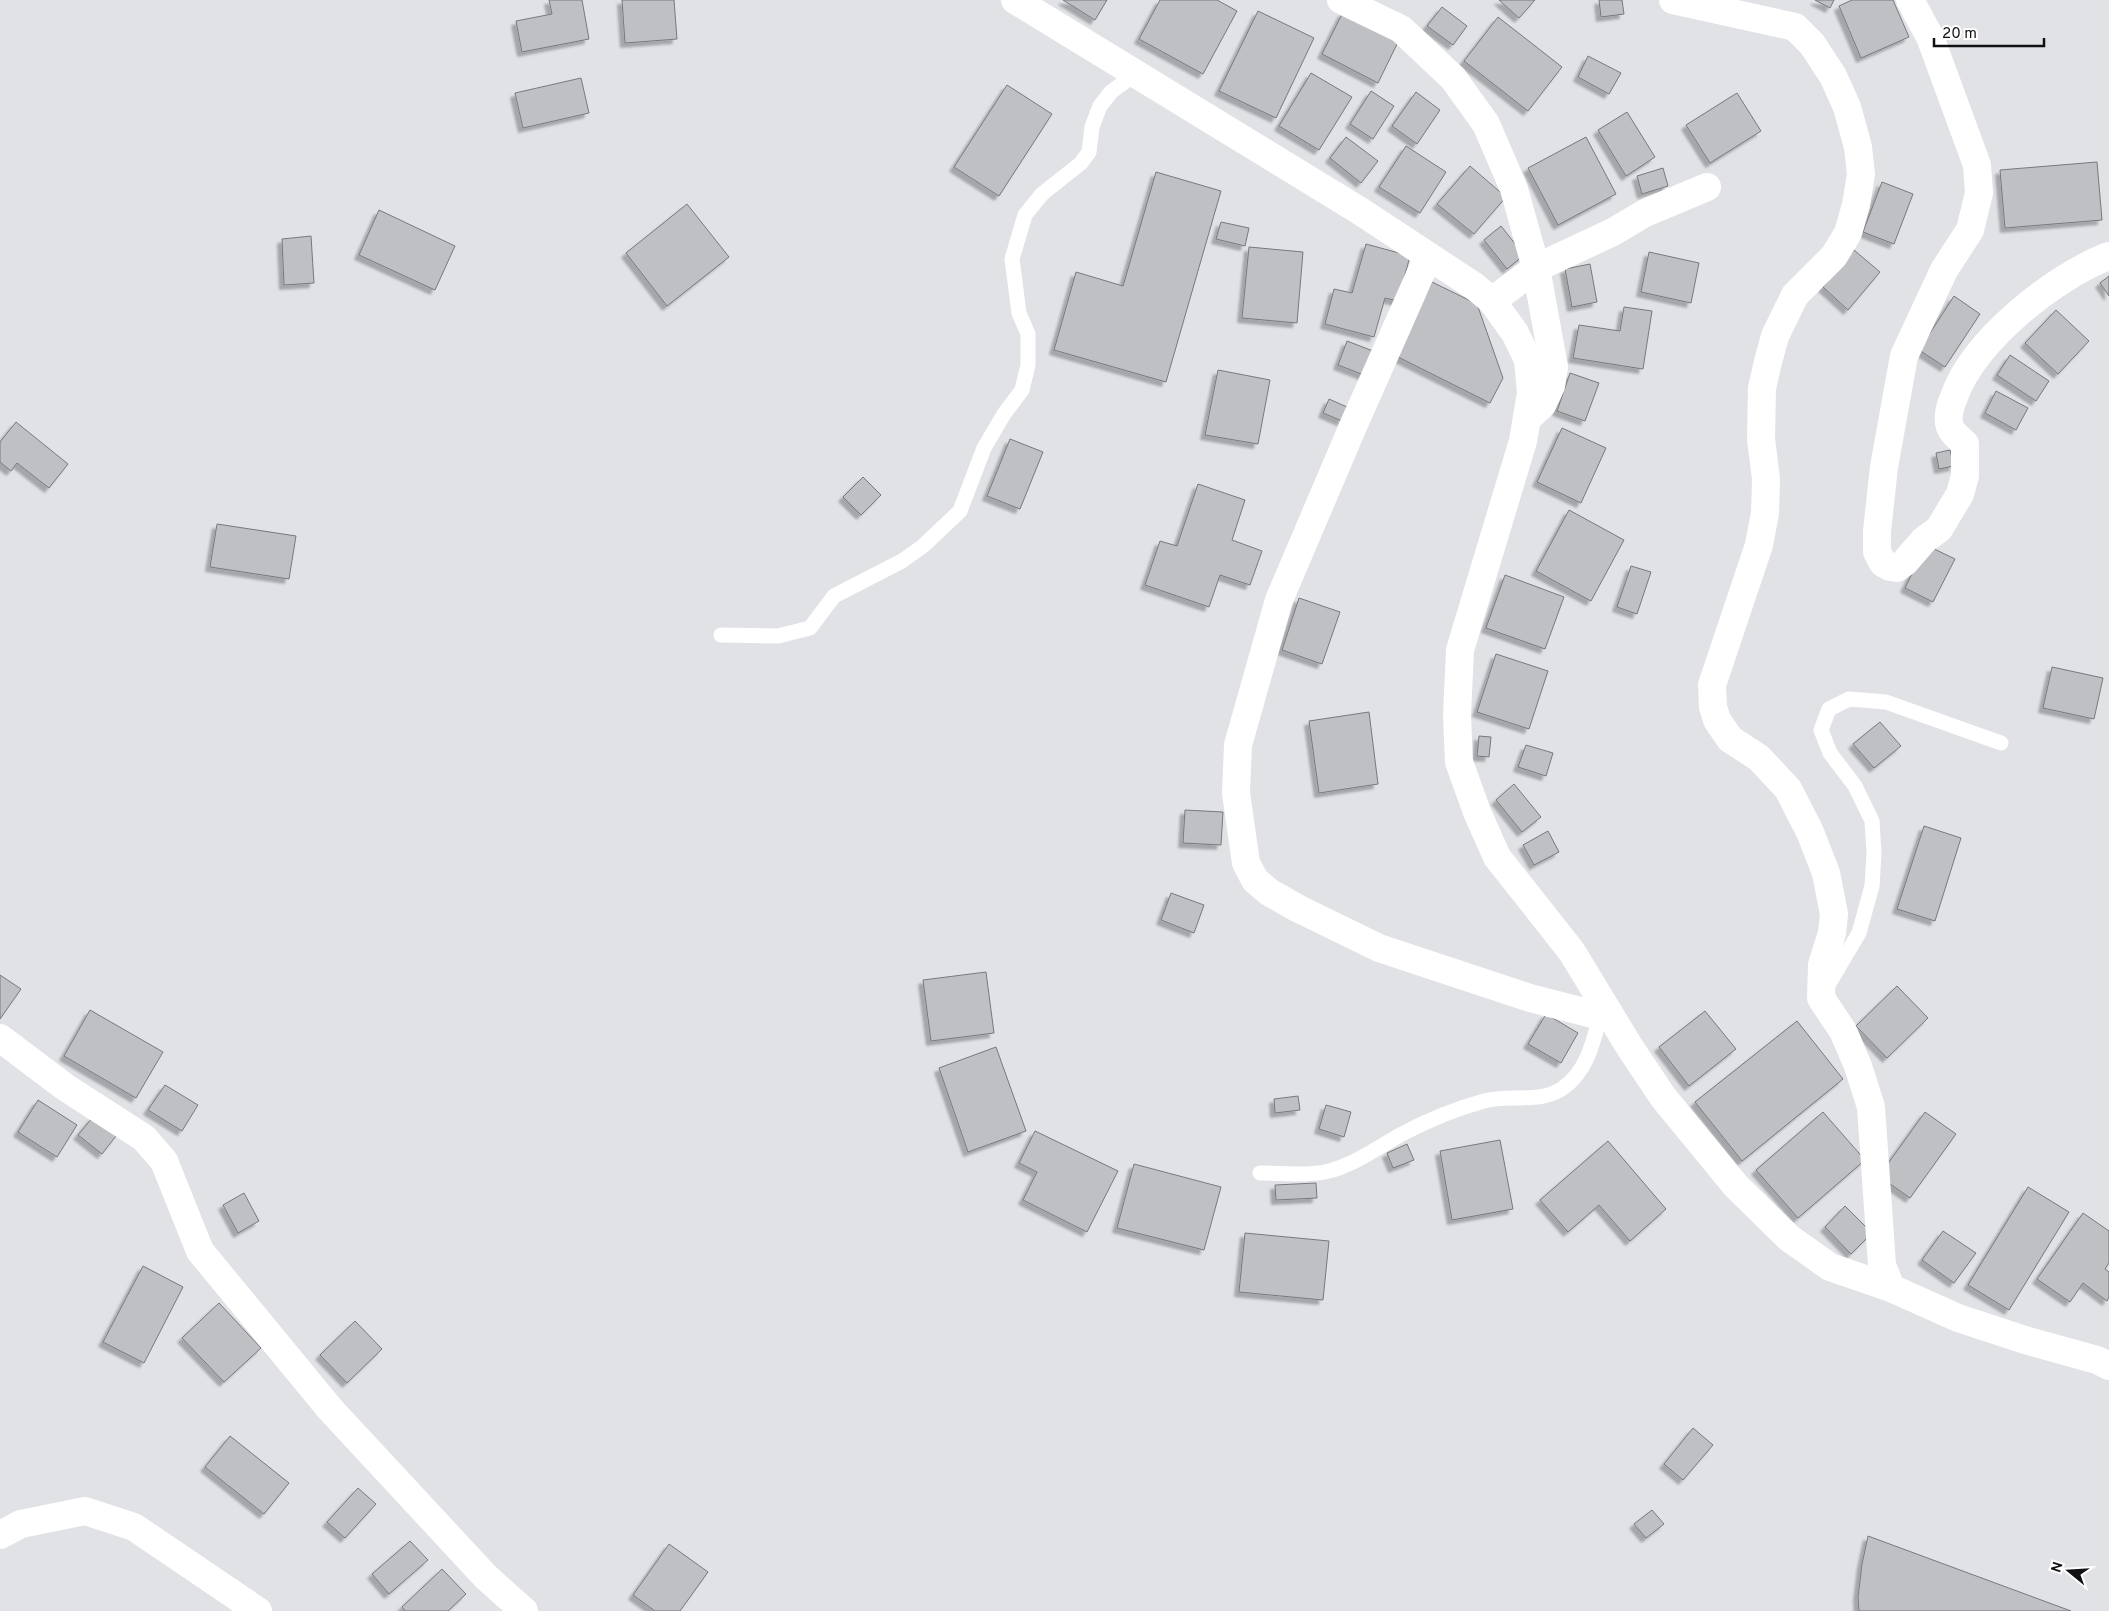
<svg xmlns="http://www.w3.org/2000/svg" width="2109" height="1611" viewBox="0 0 2109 1611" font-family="Overpass,sans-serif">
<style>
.building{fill:#bec0c4;stroke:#77797c;filter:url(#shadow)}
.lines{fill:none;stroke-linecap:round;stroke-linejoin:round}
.lane{stroke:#fff;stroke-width:15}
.street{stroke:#fff;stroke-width:28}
</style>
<defs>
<filter id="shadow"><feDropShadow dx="-4.5" dy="4.5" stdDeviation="1" flood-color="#0004"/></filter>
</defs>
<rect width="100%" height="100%" fill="#e0e2e6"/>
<g class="building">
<polygon points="549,0 582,0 589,39 522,52 516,21 552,14"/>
<polygon points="622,0 674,0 677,39 625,43"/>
<polygon points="1063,0 1107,0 1095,20"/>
<polygon points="1160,0 1217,0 1237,11 1203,74 1139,39"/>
<polygon points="1499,0 1535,0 1519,18"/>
<polygon points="1599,0 1622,0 1624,14 1601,17"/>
<polygon points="1815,0 1834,0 1830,8"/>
<polygon points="1852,0 1893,0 1909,37 1861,58 1839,6"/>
<polygon points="1442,7 1467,26 1453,45 1427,26"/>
<polygon points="1258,11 1314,38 1276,118 1219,91"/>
<polygon points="1343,12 1399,40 1378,83 1322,54"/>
<polygon points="1498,17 1562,67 1528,111 1464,61"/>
<polygon points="1588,56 1621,73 1609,94 1578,77"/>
<polygon points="1311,73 1352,97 1319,150 1279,126"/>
<polygon points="581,78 589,113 523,128 515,93"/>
<polygon points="1007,85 1052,114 999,196 954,167"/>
<polygon points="1371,91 1394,106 1373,139 1350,124"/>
<polygon points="1416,92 1440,110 1417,144 1392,126"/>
<polygon points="1737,93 1761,131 1710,163 1686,125"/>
<polygon points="1627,112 1655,157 1626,176 1598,130"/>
<polygon points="1346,137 1378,161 1361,183 1330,158"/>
<polygon points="1586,137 1616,194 1558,225 1528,168"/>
<polygon points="1406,146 1446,172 1420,213 1379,187"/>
<polygon points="2097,162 2102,220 2005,228 2000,170"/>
<polygon points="1470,166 1506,197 1474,234 1437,204"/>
<polygon points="1663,168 1668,186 1642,194 1637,176"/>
<polygon points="1156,172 1221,191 1166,382 1054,350 1076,272 1123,286"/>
<polygon points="1882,182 1913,194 1894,244 1863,232"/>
<polygon points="687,204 729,257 667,306 626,253"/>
<polygon points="379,210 455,246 435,290 359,255"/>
<polygon points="1221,222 1249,228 1245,246 1216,239"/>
<polygon points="1501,226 1524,255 1507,269 1484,240"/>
<polygon points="311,236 314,283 284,285 282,239"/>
<polygon points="1366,244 1410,256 1398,301 1385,298 1374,337 1325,324 1334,289 1352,293"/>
<polygon points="1249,247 1303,252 1297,323 1242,318"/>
<polygon points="1854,250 1880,272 1848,310 1823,287"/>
<polygon points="1649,252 1699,263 1691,303 1641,292"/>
<polygon points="1590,264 1597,302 1572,307 1565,269"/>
<polygon points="2109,276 2109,296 2100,283"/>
<polygon points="1432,282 1477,304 1503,378 1490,403 1396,356"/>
<polygon points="1954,296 1980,314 1945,367 1919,350"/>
<polygon points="1624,307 1652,311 1643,369 1573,358 1579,325 1620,331"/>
<polygon points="2056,310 2089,341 2058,374 2025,343"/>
<polygon points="1347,341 1373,351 1364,375 1338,365"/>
<polygon points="2010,355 2049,381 2036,401 1997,375"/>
<polygon points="1218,370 1270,380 1258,444 1205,435"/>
<polygon points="1570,373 1599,383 1585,421 1557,411"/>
<polygon points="1996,391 2028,408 2016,430 1985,413"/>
<polygon points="1329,399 1347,407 1342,421 1323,413"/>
<polygon points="16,422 68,464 49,488 17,463 11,471 0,462 0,442"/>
<polygon points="1562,428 1606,448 1581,503 1537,482"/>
<polygon points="1010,439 1043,452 1020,509 987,496"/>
<polygon points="1950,450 1954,466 1939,469 1936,453"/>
<polygon points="863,477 881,495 861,515 843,497"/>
<polygon points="1198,484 1245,500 1232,540 1262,551 1250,585 1220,575 1209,607 1145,585 1160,541 1177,546"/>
<polygon points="1569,510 1624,540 1591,601 1536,571"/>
<polygon points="217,524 296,536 289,579 210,567"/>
<polygon points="1926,545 1955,559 1933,602 1905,588"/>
<polygon points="1631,566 1651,572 1637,614 1617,607"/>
<polygon points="1505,575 1564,597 1545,649 1486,628"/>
<polygon points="1299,598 1340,612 1322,664 1282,650"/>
<polygon points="1496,654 1548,671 1529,729 1477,712"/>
<polygon points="2052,667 2103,678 2094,719 2043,708"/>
<polygon points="1369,712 1378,784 1319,793 1309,721"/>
<polygon points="1880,722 1901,746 1874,768 1853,744"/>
<polygon points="1479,736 1491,737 1489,757 1477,756"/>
<polygon points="1526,745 1553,753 1546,776 1518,767"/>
<polygon points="1514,784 1541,817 1522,832 1496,800"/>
<polygon points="1185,810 1223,812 1221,845 1183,843"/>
<polygon points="1924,826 1961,838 1935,921 1897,909"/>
<polygon points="1548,831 1559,852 1534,865 1523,845"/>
<polygon points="1171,893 1204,905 1194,933 1161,920"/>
<polygon points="986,972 994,1033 931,1041 923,980"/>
<polygon points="0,975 21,989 0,1019"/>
<polygon points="1897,986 1928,1018 1887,1058 1856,1026"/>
<polygon points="90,1010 163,1052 136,1098 64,1056"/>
<polygon points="1705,1011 1736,1049 1689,1086 1659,1047"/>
<polygon points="1546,1014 1578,1033 1561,1063 1528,1044"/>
<polygon points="1797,1021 1843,1079 1742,1161 1695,1102"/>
<polygon points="996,1047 1026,1131 968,1152 939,1068"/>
<polygon points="165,1085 198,1105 182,1131 148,1110"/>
<polygon points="1298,1096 1300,1110 1275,1113 1274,1099"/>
<polygon points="38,1100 77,1125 57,1157 18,1132"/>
<polygon points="1326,1105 1351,1112 1344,1137 1319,1129"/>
<polygon points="1823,1112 1865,1160 1798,1218 1756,1170"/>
<polygon points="1925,1112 1956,1134 1910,1198 1879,1176"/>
<polygon points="93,1117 116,1136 102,1154 78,1135"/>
<polygon points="1035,1131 1118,1171 1087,1232 1023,1200 1037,1172 1019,1163"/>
<polygon points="1500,1140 1513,1209 1452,1220 1440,1151"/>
<polygon points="1608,1141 1666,1209 1630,1241 1599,1205 1568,1232 1540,1200"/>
<polygon points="1407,1144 1414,1160 1393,1168 1387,1153"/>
<polygon points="1134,1164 1221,1187 1204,1250 1117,1228"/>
<polygon points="1316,1183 1317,1198 1276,1200 1275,1185"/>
<polygon points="2028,1187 2069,1212 2009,1310 1968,1285"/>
<polygon points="244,1193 259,1221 238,1233 223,1205"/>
<polygon points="1845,1206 1872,1233 1851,1254 1825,1227"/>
<polygon points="2083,1213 2109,1231 2109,1263 2105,1269 2109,1272 2109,1297 2107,1301 2083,1283 2070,1302 2037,1279"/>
<polygon points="1943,1231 1976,1253 1954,1283 1922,1260"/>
<polygon points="1245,1233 1329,1241 1323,1300 1239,1292"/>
<polygon points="143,1266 183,1287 144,1363 103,1342"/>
<polygon points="219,1303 261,1348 224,1382 182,1338"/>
<polygon points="355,1321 382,1349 347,1383 320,1355"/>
<polygon points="1693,1428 1713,1445 1683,1480 1664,1464"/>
<polygon points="230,1436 289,1483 264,1514 205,1467"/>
<polygon points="358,1488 376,1504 345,1538 327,1522"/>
<polygon points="1652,1510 1664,1524 1646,1538 1634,1524"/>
<polygon points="1868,1536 2071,1611 1859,1611 1858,1597 1862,1564"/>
<polygon points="410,1541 428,1560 389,1594 372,1574"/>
<polygon points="669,1544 708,1572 680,1611 655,1611 633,1595"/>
<polygon points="442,1569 466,1594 448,1611 405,1611 402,1607"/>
</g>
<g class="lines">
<g class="lane">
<polyline points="721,635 778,636 810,628 834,596 902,561 923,546 960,511 984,448 1004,414 1022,390 1028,365 1028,334 1019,313 1012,259 1025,215 1042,194 1081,163 1089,152 1092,127 1100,106 1111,92 1131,77 1141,77"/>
<polyline points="1824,992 1859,933 1872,886 1874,854 1872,821 1855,786 1830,753 1821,730 1829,709 1849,699 1886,702 2001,743"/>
<path d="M1260,1173C1281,1173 1304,1176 1325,1172C1352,1166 1376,1149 1400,1135C1426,1121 1455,1109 1484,1101C1509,1094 1541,1104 1563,1088C1587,1071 1593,1043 1600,1016"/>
</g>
<g class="street">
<polyline points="1015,0 1360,211 1474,286 1492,301 1515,333 1528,360 1531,393 1523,441 1460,650 1457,715 1459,762 1477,812 1497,857 1572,952 1629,1046 1663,1097 1736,1186 1789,1238 1830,1267 1891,1288 1958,1318 2025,1340 2097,1360 2109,1366"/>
<polyline points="1341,0 1401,29 1453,78 1486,124 1514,189 1536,268 1554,367 1551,386 1542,405 1529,417"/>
<polyline points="1673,0 1795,27 1812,44 1833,76 1847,107 1858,147 1861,174 1856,205 1848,233 1834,256 1795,295 1775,336 1768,362 1762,388 1761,439 1766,479 1765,513 1759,545 1712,685 1713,707 1717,720 1730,739 1759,758 1788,789 1810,832 1826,873 1834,914 1832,933 1822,965 1821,998 1843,1031 1858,1066 1871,1107 1882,1265 1891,1288"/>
<path d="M1910,0L1930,37L1977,165L1979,193L1970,230L1944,270L1904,356L1884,467L1877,531V552L1883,563L1890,567L1897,568L1905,562L1924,540L1939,529L1960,494L1965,476V444C1961,440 1952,433 1950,427C1947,418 1950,406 1954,397C1973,341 2055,276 2109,256"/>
<polyline points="1428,257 1354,424 1279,600 1238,745 1236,793 1246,863 1255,880 1269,892 1297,908 1379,948 1530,998 1612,1019"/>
<polyline points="1492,301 1536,268 1613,232 1645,213 1707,187"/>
<polyline points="0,1038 65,1087 144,1138 164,1161 200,1251 330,1409 486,1577 524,1611"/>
<polyline points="0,1535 21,1524 85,1511 134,1527 258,1611"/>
</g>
</g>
<g transform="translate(2069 1571) rotate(288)" stroke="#ffffff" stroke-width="4" paint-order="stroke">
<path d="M0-4L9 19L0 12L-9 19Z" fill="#111113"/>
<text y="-8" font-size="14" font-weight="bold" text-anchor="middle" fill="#111113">N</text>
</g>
<path d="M1934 38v8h110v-8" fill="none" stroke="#111113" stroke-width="2.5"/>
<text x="1942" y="38" font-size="15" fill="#111113" stroke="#ffffff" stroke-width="4" paint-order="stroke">20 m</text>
</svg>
